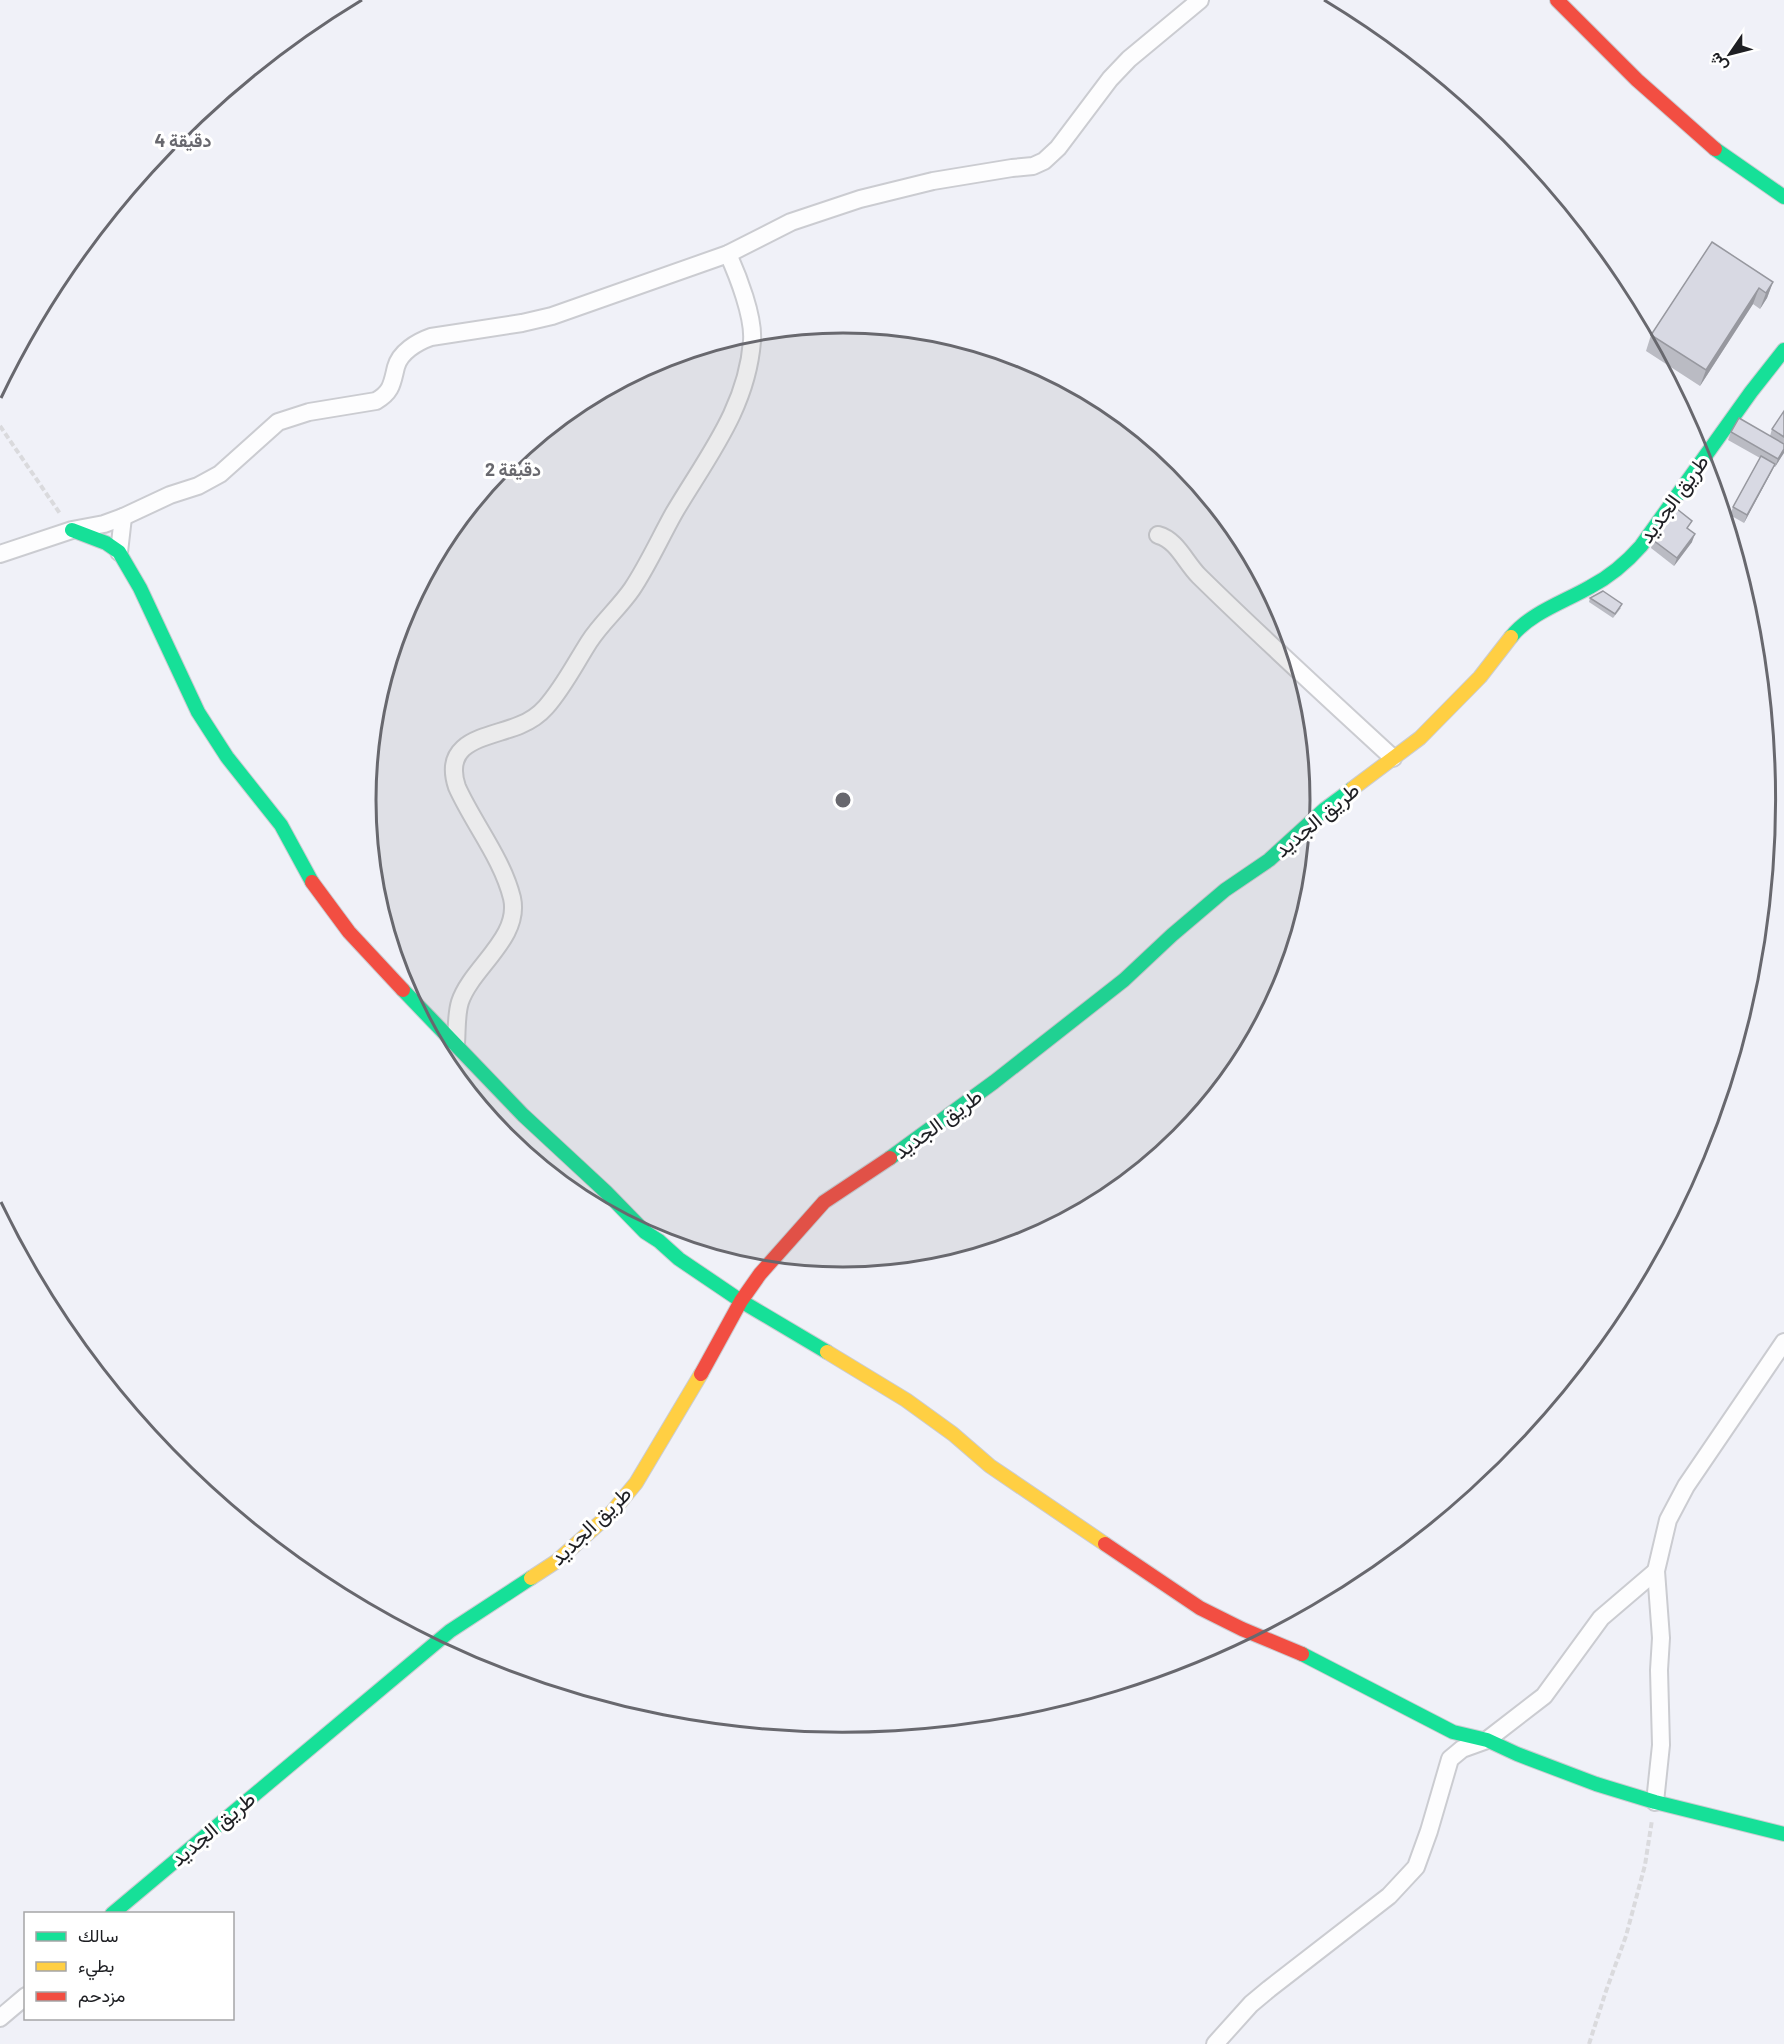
<svg xmlns="http://www.w3.org/2000/svg" width="1784" height="2044" viewBox="0 0 1784 2044" font-family="Barlow,Vazirmatn,sans-serif">
<style>
.lines{fill:none;stroke-linecap:round;stroke-linejoin:round}
.street-casing{stroke:#cbccd1;stroke-width:20}
.fast-casing{stroke:#cbccd1;stroke-width:16}
.slow-casing{stroke:#cbccd1;stroke-width:16}
.jam-casing{stroke:#cbccd1;stroke-width:16}
.path{stroke:#dadadd;stroke-width:4;stroke-dasharray:6 3;stroke-linecap:butt}
.street{stroke:#fdfdfe;stroke-width:16}
.fast{stroke:#16e098;stroke-width:14}
.slow{stroke:#ffcf43;stroke-width:14}
.jam{stroke:#f24e42;stroke-width:14}
.wall{fill:#babbc3}
.shaded-wall{fill:#97989f}
.building{fill:#d8d9e3;stroke:#97989f;stroke-width:1.5}
.ring{fill:none;stroke:#68686e;stroke-width:3}
.labels{text-anchor:middle;stroke-width:6;stroke-linejoin:round;paint-order:stroke}
.street-label{font-size:21px;fill:#1e1f23;stroke:#fff}
.centre{fill:#68686e;stroke:#fff;stroke-width:3}
.ring-label{font-size:18px;text-anchor:middle;font-weight:bold;fill:#68686e;stroke:#fff;stroke-width:6;stroke-linejoin:round;paint-order:stroke}
</style>
<rect width="100%" height="100%" fill="#f0f1f8"/>
<g class="lines">
<g class="street-casing">
<g id="street">
<path d="M1158,535C1177,540 1185,562 1199,576C1262,638 1328,698 1393,758"/>
<polyline points="119,552 123,517"/>
<path d="M0,554L72,530L104,524L123,517L170,495L198,486L220,474L278,422L309,412L376,401C392,392 392,383 396,367C400,352 417,342 431,337L522,323L552,316L728,254L791,222L860,199L933,181L1012,168L1033,166L1044,161L1058,148L1110,79L1129,59L1200,0"/>
<path d="M456,1044C457,1030 456,1015 460,1002C471,968 521,938 512,898C502,858 473,823 457,787C441,739 489,738 520,725C530,721 539,715 546,707C563,688 575,664 589,642C601,623 619,608 632,589C648,565 660,538 674,513C707,457 747,408 752,341C754,317 738,276 728,254"/>
<polyline points="1655,1802 1661,1745 1659,1670 1661,1638 1656,1571 1668,1520 1686,1486 1784,1342"/>
<polyline points="0,2018 26,1996"/>
<polyline points="1215,2044 1251,2004 1269,1989 1389,1896 1416,1867 1429,1831 1450,1759 1462,1749 1487,1740 1544,1696 1601,1618 1656,1571"/>
</g>
</g>
<g class="fast-casing">
<g id="fast">
<polyline points="1715,149 1784,197"/>
<polyline points="72,530 106,543 119,552 140,588 198,712 227,757 281,825 312,882"/>
<path d="M1511,637C1530,613 1564,602 1590,587C1609,577 1627,562 1641,546L1751,392L1784,350"/>
<polyline points="403,990 523,1115 606,1192 645,1232 659,1241 679,1259 741,1301 827,1352"/>
<polyline points="890,1158 994,1082 1124,980 1172,935 1225,890 1269,860 1325,809 1352,789"/>
<polyline points="1302,1654 1453,1732 1487,1740 1517,1754 1596,1784 1655,1802 1784,1834"/>
<polyline points="112,1914 450,1631 531,1578"/>
</g>
</g>
<g class="slow-casing">
<g id="slow">
<polyline points="1352,789 1420,738 1480,677 1511,637"/>
<polyline points="827,1352 906,1400 953,1434 990,1466 1105,1544"/>
<polyline points="531,1578 557,1561 612,1512 636,1483 701,1374"/>
</g>
</g>
<g class="jam-casing">
<g id="jam">
<polyline points="1557,0 1637,80 1715,149"/>
<polyline points="312,882 349,932 403,990"/>
<polyline points="701,1374 741,1301 760,1274 824,1202 890,1158"/>
<polyline points="1105,1544 1200,1608 1242,1629 1302,1654"/>
</g>
</g>
<g class="path">
<polyline points="0,426 61,515"/>
<polyline points="1589,2044 1606,1991 1626,1936 1645,1865 1652,1820"/>
</g>
<use href="#street" class="street"/>
<use href="#fast" class="fast"/>
<use href="#slow" class="slow"/>
<use href="#jam" class="jam"/>
</g>
<g class="wall">
<polygon points="1773,282 1767,298 1760,309 1753,304 1700,386 1646,351 1651,335"/>
<polygon points="1784,411 1784,452 1775,467 1774,467 1744,523 1730,515 1733,507 1760,458 1728,440 1731,432 1770,436 1772,429"/>
<polygon points="1689,529 1692,542 1674,566 1651,548 1653,540"/>
<polygon points="1590,598 1621,608 1613,618 1589,602"/>
</g>
<g class="shaded-wall">
<polygon points="1773,282 1767,298 1760,309 1766,293"/>
<polygon points="1759,288 1753,304 1700,386 1706,370"/>
<polygon points="1784,449 1784,453 1775,467 1778,459"/>
<polygon points="1775,464 1772,471 1744,523 1747,515"/>
<polygon points="1695,534 1692,542 1674,566 1677,558"/>
</g>
<g class="building">
<polygon points="1712,242 1773,282 1766,293 1759,288 1706,370 1651,335"/>
<polygon points="1784,411 1784,437 1772,429"/>
<polygon points="1739,418 1784,444 1784,449 1778,459 1731,432"/>
<polygon points="1761,456 1775,464 1747,515 1733,507"/>
<polygon points="1677,509 1692,521 1687,528 1695,534 1677,558 1653,540"/>
<polygon points="1603,591 1622,604 1615,614 1590,598"/>
</g>
<circle cx="843" cy="800" r="467" fill="#68686e" fill-opacity=".12"/>
<g class="ring">
<circle cx="843" cy="800" r="467"/>
<path d="M1 398A933 933 0 0 1 362 0M1324 0A933 933 0 1 1 1 1202"/>
</g>
<g class="labels">
<g class="street-label">
<text transform="translate(1674 499) rotate(-54)" y="7">طريق الجديد</text>
<text transform="translate(1317 820) rotate(-40)" y="7">طريق الجديد</text>
<text transform="translate(938 1124) rotate(-36)" y="7">طريق الجديد</text>
<text transform="translate(591 1526) rotate(-44)" y="7">طريق الجديد</text>
<text transform="translate(213 1829) rotate(-40)" y="7">طريق الجديد</text>
</g>
</g>
<circle cx="843" cy="800" r="9" class="centre"/>
<g class="ring-label">
<text x="183" y="147">4 دقيقة</text>
<text x="513" y="476">2 دقيقة</text>
</g>
<rect x="24" y="1912" width="210" height="108" fill="#ffffff" stroke="#a5a5a7" stroke-width="1.5"/>
<rect x="36" y="1932" width="30" height="9" fill="#16e098" stroke="#a5a5a7" stroke-width="1.5"/>
<text x="78" y="1942" font-size="18" fill="#1e1f23">سالك</text>
<rect x="36" y="1962" width="30" height="9" fill="#ffcf43" stroke="#a5a5a7" stroke-width="1.5"/>
<text x="78" y="1972" font-size="18" fill="#1e1f23">بطيء</text>
<rect x="36" y="1992" width="30" height="9" fill="#f24e42" stroke="#a5a5a7" stroke-width="1.5"/>
<text x="78" y="2002" font-size="18" fill="#1e1f23">مزدحم</text>
<g transform="translate(1730 54) rotate(235)" stroke="#ffffff" stroke-width="4.5" paint-order="stroke">
<path d="M0-4.5L10 22L0 15L-10 22Z" fill="#1e1f23"/>
<text y="-9" font-size="16" font-weight="bold" text-anchor="middle" fill="#1e1f23">ش</text>
</g>
</svg>
